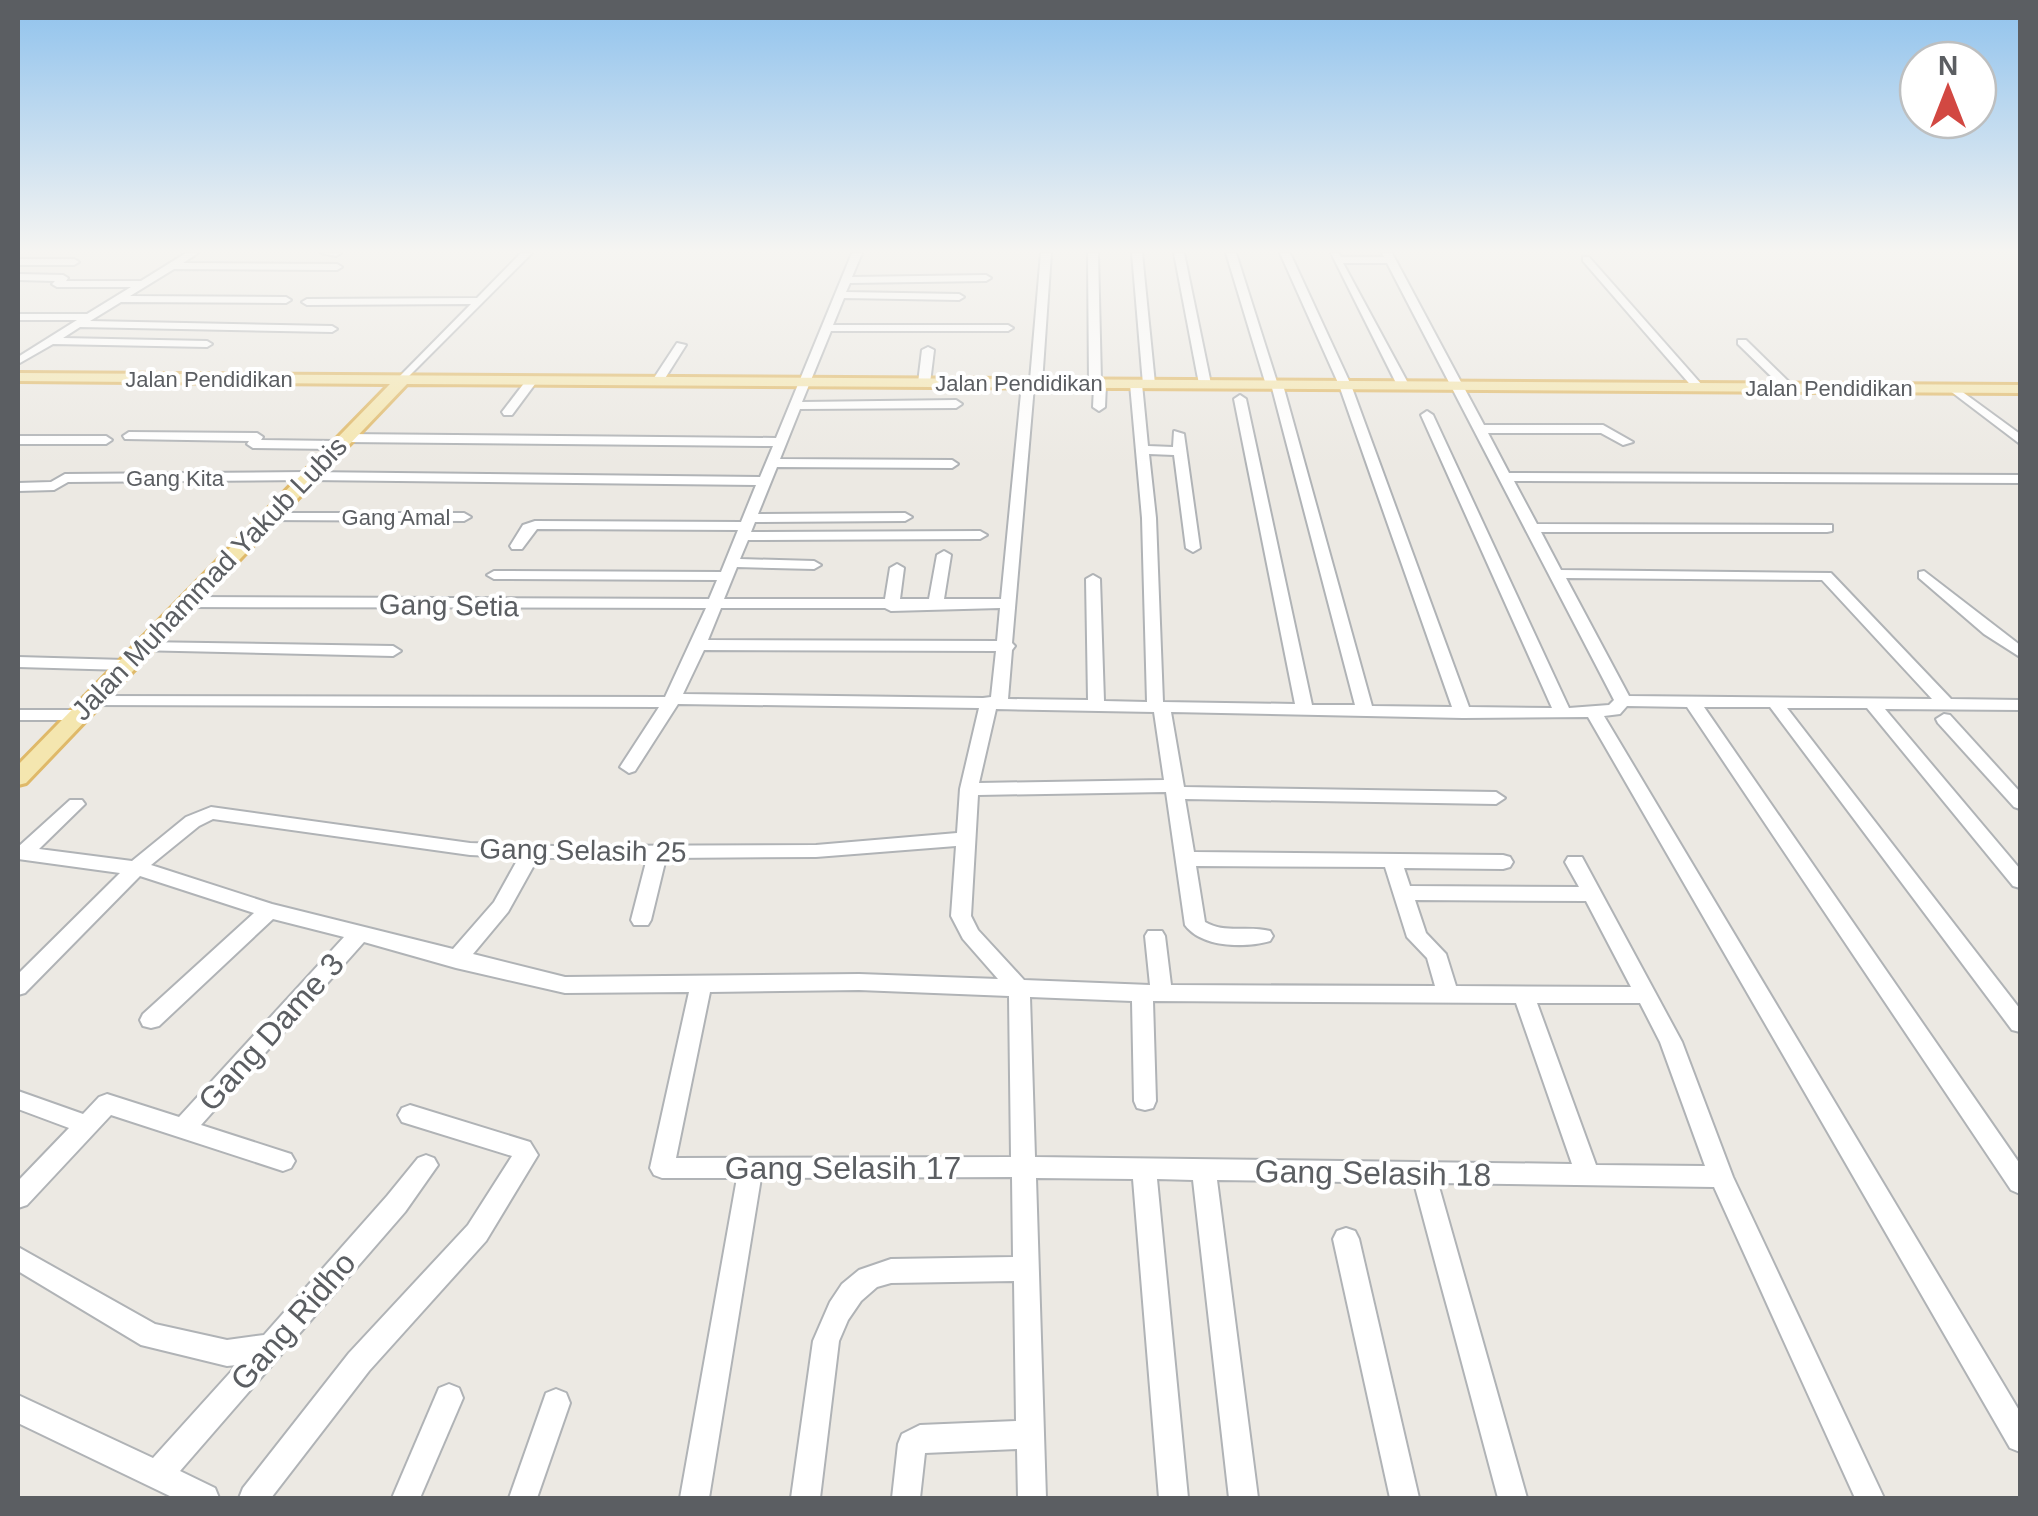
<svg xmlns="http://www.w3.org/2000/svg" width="2038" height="1516" viewBox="0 0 2038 1516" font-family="Arial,sans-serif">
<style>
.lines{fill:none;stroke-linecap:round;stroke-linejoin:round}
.minor-casing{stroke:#b0b3b6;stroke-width:4}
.major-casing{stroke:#dfb969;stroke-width:6}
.minor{fill:#fff;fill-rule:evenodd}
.major{fill:#f4e6af;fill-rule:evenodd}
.labels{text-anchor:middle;stroke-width:8;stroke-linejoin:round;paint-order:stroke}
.far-street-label{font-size:22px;fill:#5b5e62;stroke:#fff}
.street-label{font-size:28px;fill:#5b5e62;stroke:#fff}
.near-street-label{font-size:32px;fill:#5b5e62;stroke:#fff}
</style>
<rect width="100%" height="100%" fill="#ece9e3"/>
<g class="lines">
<g class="minor-casing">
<g id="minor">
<polygon points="186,253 198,253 183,263 337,264 342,267 337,270 174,269 130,296 286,297 291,300 286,303 121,302 90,321 332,326 337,329 332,332 80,327 63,338 207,341 212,344 207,347 53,344 18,364 18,357 77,320 18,320 18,314 87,314 131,287 57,287 52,284 55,281 18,280 18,274 63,275 68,278 66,281 141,281"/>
<polygon points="321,253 341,253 336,256"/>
<polygon points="521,253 532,253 402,383 396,380 398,378 471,304 307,305 302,302 307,299 477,298"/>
<path d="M852,253H862L852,277L986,275L991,278L986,281L850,283L846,292L959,294L964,297L959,300L844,298L833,325H1008L1013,328L1008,331H831L802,402L956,400L962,404L956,408L800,409L780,459L952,460L958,464L952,468L777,467L758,514L905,513L912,517L905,521L755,522L751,532L980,531L987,535L980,539L748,540L740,559L814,561L821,565L814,569L737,567L724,599H885L890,568L897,564L904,568L900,599H929L937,555L944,551L951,555L944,599H1001L1022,383L1030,380L1041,253H1051L1042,383L1034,386L1012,643L1015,646L1012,650L1008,699L1088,700L1086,579L1093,575L1100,579L1104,701L1147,702L1142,518L1130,384L1136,381L1142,384L1148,446L1173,447L1174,431L1184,434L1200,548L1193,552L1186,548L1174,455L1149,454L1156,518L1163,702L1295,704L1234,399L1240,395L1246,399L1312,705H1355L1272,388L1266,385L1226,253H1236L1277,382L1283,385L1372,706L1452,707L1339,385L1280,253H1290L1351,385L1469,707L1552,708L1421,415L1427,411L1433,415L1569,708L1609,705L1614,700L1387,263H1343L1409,385L1403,388L1397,385L1331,253H1339L1341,257H1384L1382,253H1392L1484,425H1603L1633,442L1623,445L1601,433H1488L1509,473L2020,475V483L1514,481L1537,524L1832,525V531L1827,532H1541L1561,570L1831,573L1951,699L2020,700V710L1885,709L2020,869V888L2013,886L1867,708H1787L2020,1009V1032L2012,1030L1770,707H1704L2020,1164V1194L2011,1190L1687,707L1627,706L1620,714L1604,716L2020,1412V1452L2010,1448L1588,717L1463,718L1171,712L1184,787L1496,792L1505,798L1496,804L1185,799L1194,852L1503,855L1510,857L1513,862L1510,867L1503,869L1404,868L1410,886L1579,887L1565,862L1568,857H1582L1682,1042L1733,1177L1884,1498H1855L1714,1187L1438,1183L1527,1498H1498L1414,1183L1217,1180L1258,1498H1229L1193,1180L1157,1179L1188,1498H1159L1133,1179L1036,1178L1046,1498H1018L1017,1449L925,1453L920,1498H892L898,1444L902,1434L920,1425L1016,1421L1014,1281L891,1283L877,1287L861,1301L848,1320L839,1341L820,1498H791L813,1341L830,1302L842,1284L859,1270L891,1259L1013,1257L1012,1177L761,1178L709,1498H680L737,1178H662L654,1175L650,1168L689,992L565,993L456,968L364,942L201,1125L291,1154L295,1161L291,1168L283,1171L111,1115L27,1205L18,1208V1181L69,1128L18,1109V1091L83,1114L99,1097L107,1094L179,1117L344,937L273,919L159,1026L151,1028L143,1026L140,1020L143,1014L254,913L140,876L25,993L18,995V974L120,873L18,859V847L70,800H82L85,804L39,849L132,861L186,817L211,807L470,843L554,846L816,845L957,833L960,789L979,708L678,704L635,771L629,773L620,767L659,707L90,705L84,704L82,700L84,696L665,697L706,608L185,607L177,602L185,597L709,599L717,580L494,579L487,575L494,571L721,572L738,530L537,529L522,549H512L510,546L523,525L535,521L741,522L756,485L309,480L68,482L54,490L18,491V483L51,482L65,474L307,472L760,477L773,446L344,442L338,438L344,434L776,438ZM1566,578L1822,580L1932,699L1629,696ZM721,608H885L891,611L1000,608L997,641L708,640ZM704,650L996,651L991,697L983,698L683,694ZM996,709L1154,712L1164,780L979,783ZM1166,792L1185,925C1202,948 1245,948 1270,941L1273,936L1270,931C1248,925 1225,934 1205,922L1196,866L1385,867L1407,937L1427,958L1435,986L1171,985L1165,936L1162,931H1148L1145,936L1150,985L1024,980L978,930L971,916L978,795ZM213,819L470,855L519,857L494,902L453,949L272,904L151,865L199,826ZM956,846L951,916L963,939L998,979L859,974L565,977L473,954L508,912L538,858H647L631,920L634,925H648L651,920L666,858L816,857ZM1415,900L1586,901L1631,987L1456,986L1446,954L1426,933ZM859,990L1009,996L1011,1157L676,1158L710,992ZM1030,997L1132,1001L1134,1101L1137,1108L1145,1110L1153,1108L1156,1101L1153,1001L1516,1003L1572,1164L1035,1157ZM1537,1003H1640L1660,1042L1705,1166L1596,1165Z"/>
<polygon points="1088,253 1098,253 1101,381 1106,384 1105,407 1099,411 1093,407 1094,387 1089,384"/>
<polygon points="1132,253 1142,253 1155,384 1149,387 1143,384"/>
<polygon points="1174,253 1184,253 1211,384 1205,387 1199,384"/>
<polygon points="1583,257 1589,257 1702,385 1702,389 1694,389 1583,261"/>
<polygon points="18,259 74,259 79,262 74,265 18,265"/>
<polygon points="1738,340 1746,340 1792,385 1792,389 1784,389 1738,344"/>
<polygon points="677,343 686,345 662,383 654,383 652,381"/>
<polygon points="928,347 934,350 930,383 924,386 918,383 922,350"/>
<polygon points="528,378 538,380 512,415 504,415 502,412"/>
<polygon points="1953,385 2020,434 2020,444 1949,390 1947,388"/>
<polygon points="129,432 257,433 263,437 261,440 336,441 342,445 336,449 253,448 247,444 249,441 125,439 123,436"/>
<polygon points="18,436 106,436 112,440 106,444 18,444"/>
<polygon points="268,513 464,513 471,517 464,521 263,520 261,517"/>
<polygon points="1924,571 2020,645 2020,657 1984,634 1919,578 1919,572"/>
<polygon points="141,642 393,646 401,651 393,656 135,650 133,647"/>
<polygon points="18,657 125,660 133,665 125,670 18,667"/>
<polygon points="18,710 78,710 86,715 78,720 18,720"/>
<polygon points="1944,714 1950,715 2020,792 2020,809 2014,807 1938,723 1936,719"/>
<polygon points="410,1105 530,1142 538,1155 486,1241 369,1371 271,1498 239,1498 243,1488 349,1353 468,1225 512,1156 402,1122 398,1115 402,1108"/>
<polygon points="426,1155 434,1158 438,1165 405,1212 180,1471 215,1488 219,1498 174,1498 18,1423 18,1395 153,1458 237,1365 227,1366 141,1345 18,1271 18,1247 155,1324 227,1340 264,1335 387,1196 418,1158"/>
<polygon points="1346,1228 1355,1231 1359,1239 1419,1498 1390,1498 1333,1239 1337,1231"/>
<polygon points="449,1384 459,1388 463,1398 420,1498 392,1498 439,1388"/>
<polygon points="556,1389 566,1393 570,1403 537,1498 509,1498 546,1393"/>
</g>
</g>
<g class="major-casing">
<polygon id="major" points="18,373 2020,385 2020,393 407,384 26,783 18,785 18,765 390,384 18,381"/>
</g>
<use href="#minor" class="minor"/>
<use href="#major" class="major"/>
</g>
<linearGradient id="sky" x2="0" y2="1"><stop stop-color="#8fc2ed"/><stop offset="0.54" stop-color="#f6f5f2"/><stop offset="1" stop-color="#f6f5f2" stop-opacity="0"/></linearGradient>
<rect width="2038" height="465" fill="url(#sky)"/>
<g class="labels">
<g class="far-street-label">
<text x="209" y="387">Jalan Pendidikan</text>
<text x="1019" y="391">Jalan Pendidikan</text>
<text x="1829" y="396">Jalan Pendidikan</text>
<text x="175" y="486">Gang Kita</text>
<text x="396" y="525">Gang Amal</text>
</g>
<g class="street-label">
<text transform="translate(209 578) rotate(-46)" y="10">Jalan Muhammad Yakub Lubis</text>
<text transform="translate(449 605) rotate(1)" y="10">Gang Setia</text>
<text transform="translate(583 850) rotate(1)" y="10">Gang Selasih 25</text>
</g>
<g class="near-street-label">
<text transform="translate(271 1032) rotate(-48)" y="11">Gang Dame 3</text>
<text x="843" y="1179">Gang Selasih 17</text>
<text transform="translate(1373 1173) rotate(1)" y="11">Gang Selasih 18</text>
<text transform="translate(293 1321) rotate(-49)" y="11">Gang Ridho</text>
</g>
</g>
<rect width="2038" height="1516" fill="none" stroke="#5b5e62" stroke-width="40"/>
<g transform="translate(1948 90)"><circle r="48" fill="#ffffff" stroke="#bdbfc0" stroke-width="2.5"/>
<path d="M0-8L18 38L0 25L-18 38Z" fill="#d24842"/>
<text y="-15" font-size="28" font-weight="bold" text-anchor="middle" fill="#5b5e62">N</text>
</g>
</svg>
